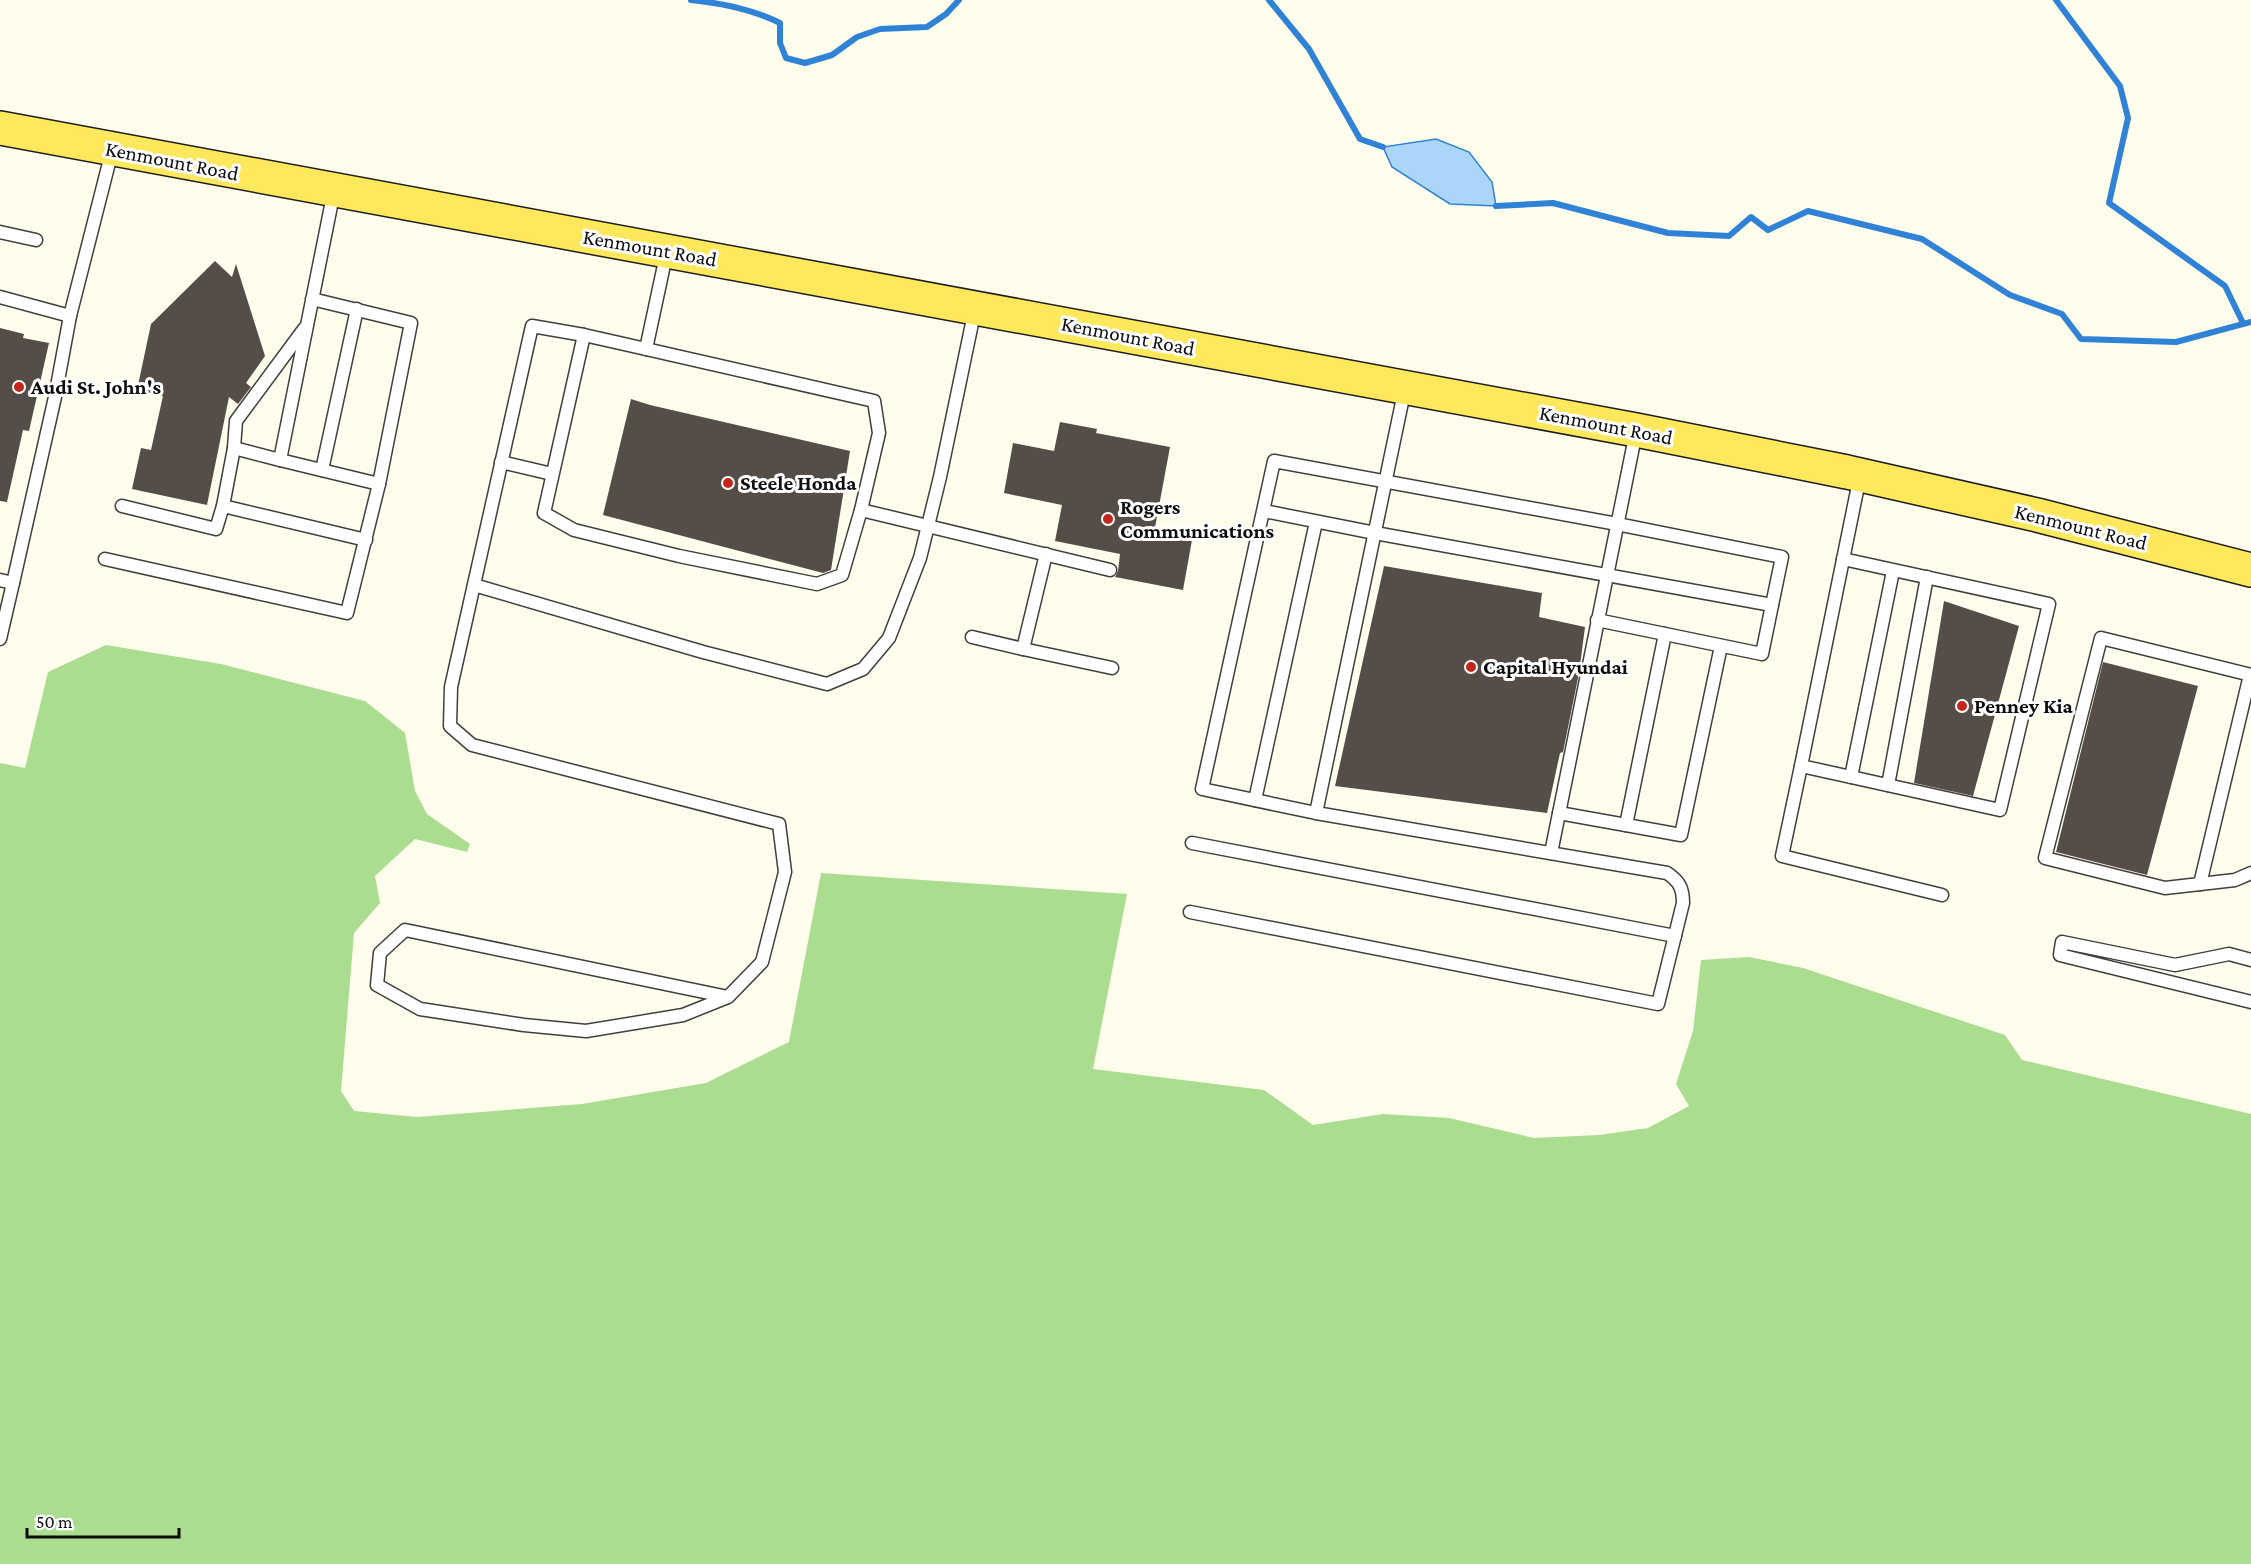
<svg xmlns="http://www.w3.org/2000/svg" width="2251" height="1564" viewBox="0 0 2251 1564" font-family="'Crimson Pro',serif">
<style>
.forest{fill:#abdd91}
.water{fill:#acd5fa;stroke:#2f82d5;stroke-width:1.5}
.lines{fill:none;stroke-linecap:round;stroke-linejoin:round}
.stream{stroke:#2f82d5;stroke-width:6}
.building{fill:#554e48}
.lane-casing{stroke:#3f3f3f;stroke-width:15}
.primary-casing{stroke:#1d1d1d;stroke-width:36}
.lane{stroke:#fff;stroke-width:12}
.primary{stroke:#ffe85b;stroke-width:33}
.poi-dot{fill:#c3261d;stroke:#fff;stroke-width:2}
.labels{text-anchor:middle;stroke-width:6;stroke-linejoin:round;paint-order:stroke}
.street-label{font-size:21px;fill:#0c0c0c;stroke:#fff}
.poi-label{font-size:21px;font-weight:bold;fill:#0c0c0c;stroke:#fff;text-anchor:start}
</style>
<rect width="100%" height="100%" fill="#fffdeb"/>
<polygon class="forest" points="106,645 221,664 365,701 405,733 415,791 427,814 470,844 467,852 415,839 375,876 380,903 354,933 341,1091 354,1111 417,1117 582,1104 706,1083 789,1042 821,873 1127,894 1093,1069 1264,1090 1313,1125 1383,1114 1449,1118 1534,1138 1599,1135 1648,1128 1689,1106 1676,1084 1693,1031 1701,960 1749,957 1803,968 2005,1035 2022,1060 2251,1114 2251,1564 0,1564 0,763 25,768 48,672"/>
<polygon class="water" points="1436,139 1469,152 1492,182 1496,206 1450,204 1392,167 1383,147"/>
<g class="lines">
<g class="stream">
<path d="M691,0C720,3 754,10 780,23V43L786,58L805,63L832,55L857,37L880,29L927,27L946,14L959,0"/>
<polyline points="1269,0 1309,49 1360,139 1383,147"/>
<polyline points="2056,0 2120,86 2128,118 2109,203 2225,286 2243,323"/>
<polyline points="1496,206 1553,203 1668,233 1729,236 1751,217 1768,230 1808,211 1922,239 2010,295 2062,314 2081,339 2176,342 2251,322"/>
</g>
</g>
<g class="building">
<polygon points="215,261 232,277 236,264 265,356 246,383 251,387 238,404 229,397 207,505 132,489 141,448 151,450 163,396 137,390 151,324"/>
<polygon points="0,328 24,334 23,338 49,343 29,431 23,430 7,502 0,501"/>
<polygon points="631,399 650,405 850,451 831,570 823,573 603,515"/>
<polygon points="1060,422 1097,429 1096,433 1170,447 1154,533 1192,540 1183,590 1115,577 1118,571 1120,554 1055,541 1062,505 1004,493 1013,443 1054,451"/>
<polygon points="1384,566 1542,593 1539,617 1585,627 1579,673 1563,752 1560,753 1547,813 1335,786"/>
<polygon points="1944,601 2019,626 1973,796 1914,783"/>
<polygon points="2103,662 2198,686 2147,875 2056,852"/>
</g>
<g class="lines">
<g class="lane-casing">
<g id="lane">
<polyline points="0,232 36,240"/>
<polyline points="667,251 646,349 584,335 532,326 451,687 450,726 472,745 779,824 785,872 762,962 728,997 405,930 380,953 377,985 420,1009 524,1025 586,1031 683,1015 728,997"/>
<polyline points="0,297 70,316"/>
<polyline points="312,299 411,323 379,484 280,460 334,191"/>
<polyline points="584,335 544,513 574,530 679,556 817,584 842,575 861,510 1110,570"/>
<polyline points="646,349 874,401 879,433 861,510"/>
<polyline points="234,448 236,421 304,329"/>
<polyline points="280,460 234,448 223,506 366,540"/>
<polyline points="501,462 552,474"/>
<polyline points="322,470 357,309"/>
<polyline points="1860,476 1801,766 1851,777 1893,571"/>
<polyline points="122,506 216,529 223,506"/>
<polyline points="105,559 347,613 379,484"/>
<polyline points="1843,559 2049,604 2000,810 1851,777"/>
<polyline points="0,580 13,583 55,397 70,316 112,151"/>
<polyline points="474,585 703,652 827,684 863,669 889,638 920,558 940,477 975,309"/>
<polyline points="1597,620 1762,654 1772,605"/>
<polyline points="972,637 1023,649 1046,554"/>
<polyline points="0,639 13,583"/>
<polyline points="1023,649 1112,668"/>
<polyline points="2250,675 2200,884 2165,888 2045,858 2101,638 2251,675"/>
<polyline points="1801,766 1782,856 1942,895"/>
<polyline points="1888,785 1927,577"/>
<polyline points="1255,800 1316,522"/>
<polyline points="1316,813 1405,388"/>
<polyline points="1559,813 1626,825 1665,634"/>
<polyline points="1626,825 1681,835 1721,646"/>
<polyline points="1192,843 1675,936"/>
<polyline points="1551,853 1636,432"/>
<polyline points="2200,884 2235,880 2251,873"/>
<path d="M1190,912L1658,1004L1683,903C1683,888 1679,881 1667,873L1316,813L1202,789L1274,461L1617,524L1782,557L1772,605L1375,533L1264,511"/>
<polyline points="2251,960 2229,954 2175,965 2062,942 2060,955 2251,1002"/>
</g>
</g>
<g class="primary-casing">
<polyline id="primary" points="0,128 1636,430 1847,472 2037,515 2251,570"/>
</g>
<use href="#lane" class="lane"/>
<use href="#primary" class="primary"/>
</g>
<g class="poi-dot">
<circle cx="19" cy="387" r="6"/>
<circle cx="728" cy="483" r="6"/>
<circle cx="1108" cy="519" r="6"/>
<circle cx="1471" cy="667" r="6"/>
<circle cx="1962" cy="706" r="6"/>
</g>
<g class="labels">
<g class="street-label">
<text transform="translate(172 161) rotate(11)" y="7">Kenmount Road</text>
<text transform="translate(650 248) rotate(10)" y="7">Kenmount Road</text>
<text transform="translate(1128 336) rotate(11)" y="7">Kenmount Road</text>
<text transform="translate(1606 425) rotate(11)" y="7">Kenmount Road</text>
<text transform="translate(2081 527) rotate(14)" y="7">Kenmount Road</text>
</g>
<g class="poi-label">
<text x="31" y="394">Audi St. John's</text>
<text x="740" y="490">Steele Honda</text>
<text x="1120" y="514">Rogers<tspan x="1120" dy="24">Communications</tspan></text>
<text x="1483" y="674">Capital Hyundai</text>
<text x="1974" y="713">Penney Kia</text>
</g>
</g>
<path d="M27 1528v9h152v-9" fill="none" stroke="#0c0c0c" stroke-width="3"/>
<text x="36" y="1528" font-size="18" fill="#0c0c0c" stroke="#ffffff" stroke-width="4.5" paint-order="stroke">50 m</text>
</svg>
